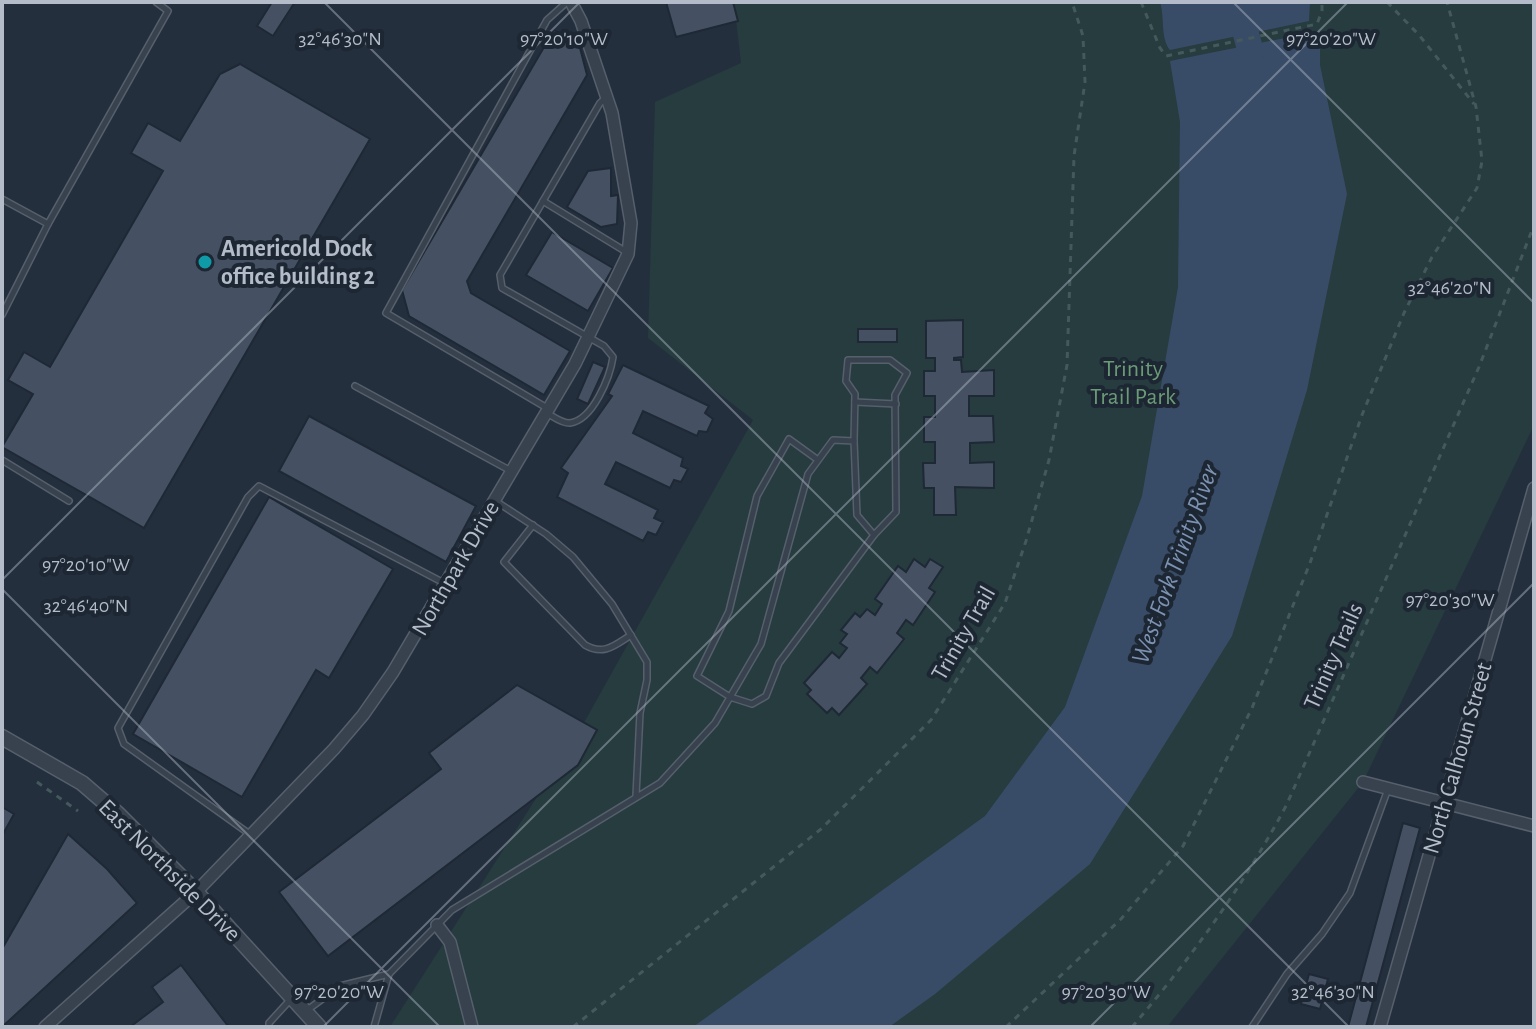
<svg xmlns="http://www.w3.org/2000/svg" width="1536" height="1029" viewBox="0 0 1536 1029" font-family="'Alegreya Sans',sans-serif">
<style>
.green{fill:#263c3f}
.water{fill:#394c67}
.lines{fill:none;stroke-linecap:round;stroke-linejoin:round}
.river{stroke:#394c67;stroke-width:26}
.building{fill:#455162;stroke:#1f2835;stroke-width:2}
.service-casing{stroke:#565f6c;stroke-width:8}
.minor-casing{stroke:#565f6c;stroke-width:14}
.tertiary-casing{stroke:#565f6c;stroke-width:17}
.path{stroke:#44595c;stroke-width:3;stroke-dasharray:6 6;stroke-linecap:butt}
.service{stroke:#38414e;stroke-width:5}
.minor{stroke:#38414e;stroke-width:11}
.tertiary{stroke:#38414e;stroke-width:14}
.ticks{fill:none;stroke:#b4bcc9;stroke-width:2;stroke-opacity:0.45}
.culture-dot{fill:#0f9aa8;stroke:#1d2633;stroke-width:3}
.labels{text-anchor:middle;stroke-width:8;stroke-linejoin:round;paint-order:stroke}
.poi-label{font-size:24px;font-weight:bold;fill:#b4bcc9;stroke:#1d2633;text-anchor:start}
.park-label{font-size:24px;fill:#6b9a76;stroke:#1d2633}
.street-label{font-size:24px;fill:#b4bcc9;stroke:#1d2633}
.water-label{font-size:26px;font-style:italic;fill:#7c92b1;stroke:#1d2633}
.ticks-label{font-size:20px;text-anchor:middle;fill:#b4bcc9;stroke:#1d2633;stroke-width:8;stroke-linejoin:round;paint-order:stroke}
</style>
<rect width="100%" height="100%" fill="#242f3e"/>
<polygon class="green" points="734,2 1534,2 1534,425 1363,782 1167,1027 390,1027 581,728 753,420 648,338 655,102 741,63"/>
<g class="water">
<path d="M1160,2H1310L1309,21L1170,50C1160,38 1165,17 1160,2Z"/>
<polygon points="1320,31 1320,65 1347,194 1307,390 1232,636 1090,864 935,994 889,1027 693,1027 985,816 1065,707 1142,496 1178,287 1180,122 1170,61"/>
</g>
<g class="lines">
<polyline class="river" points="1237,2 1249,45 1250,81"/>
</g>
<g class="building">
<polygon points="272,2 295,2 273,36 257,26"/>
<polygon points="666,2 733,2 738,21 676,37"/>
<polygon points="554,30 579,44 587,75 467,281 471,293 570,351 544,395 409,316 402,290"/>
<polygon points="240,64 370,139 144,528 2,447 33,394 8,380 24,352 50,367 163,171 131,153 148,123 180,141 220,74"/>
<polygon points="611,168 611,196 618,195 617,224 601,227 567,207 588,171"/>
<polygon points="552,232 613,268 588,311 526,275"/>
<polygon points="963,320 963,357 954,358 954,360 961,360 962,372 994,370 994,396 969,396 969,416 993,416 994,442 970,443 970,463 994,462 994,488 955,487 956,515 934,515 934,488 924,488 923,463 935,463 935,442 924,442 924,417 935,417 935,396 924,396 924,371 935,371 935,358 926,358 926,321"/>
<rect x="858" y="329" width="39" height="13"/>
<polygon points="593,362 605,367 588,404 577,399"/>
<polygon points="623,365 709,406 705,413 713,419 707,432 699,431 697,436 643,411 633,433 683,458 681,466 688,469 681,482 674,480 670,488 616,462 605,484 658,510 654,518 663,522 656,535 648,532 643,541 557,497 568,473 561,468 612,396 608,394"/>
<polygon points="309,416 476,506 446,562 279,471"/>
<polygon points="269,497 393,569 329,678 316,670 242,797 133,734"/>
<polygon points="914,559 925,567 930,559 943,567 929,588 935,592 913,625 906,620 897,633 904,639 877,673 870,667 861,678 867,684 839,715 832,708 827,713 807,694 811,690 804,683 832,652 839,658 847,648 840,643 847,634 841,630 855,613 860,617 867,609 875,615 882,604 875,599 898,566 906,572"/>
<polygon points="517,685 597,730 578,765 328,956 279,892 441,769 429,753"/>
<polygon points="2,807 14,814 2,836"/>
<polygon points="1403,823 1420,828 1366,1027 1348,1027"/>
<polygon points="68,834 107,869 137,903 2,1027 2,949"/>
<polygon points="181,965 228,1026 130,1027 163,1002 152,987"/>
<polygon points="1309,974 1328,979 1320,1009 1301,1004"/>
</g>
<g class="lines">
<g class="service-casing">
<g id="service">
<polyline points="2,199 48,224 168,11 156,2"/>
<polyline points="543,201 628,253"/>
<polyline points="2,315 48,224"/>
<polyline points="355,386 511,471"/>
<polyline points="855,402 896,404"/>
<polyline points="547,408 386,313 547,20 567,2"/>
<path d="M547,413C554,417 561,423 570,423C593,420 610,377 613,357L604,346L502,288L500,275L600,103L607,97"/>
<polyline points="854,441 855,394 846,381 848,360 890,360 907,373 895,395 896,512 874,535"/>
<polyline points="2,460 69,501"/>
<polyline points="494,500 546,534 573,557 612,604 647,662 647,680 640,713 636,796"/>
<path d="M533,525L504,562L585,645C604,656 615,645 631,635"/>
<polyline points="251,835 124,744 118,728 248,497 259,486 444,583"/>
<polyline points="389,974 452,910 660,783 715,723 761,644 808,474 833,440 854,441 857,515 874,535 779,663 766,696 752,704 730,697 697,676 729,611 757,496 789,439 818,460"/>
<polyline points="306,1011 340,986 389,974 374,1027"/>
<polyline points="269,1027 269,1023 290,1000"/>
<polyline points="1252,1027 1287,974 1322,934 1350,893 1388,789"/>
</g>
</g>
<g class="minor-casing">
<g id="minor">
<polyline points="1363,782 1534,826"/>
<polyline points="437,925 450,942 472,1027"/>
<polyline points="45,1027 196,892 334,749 363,715 393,672 575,364 628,254 631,223 612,113 581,21 571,2"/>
<polyline points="1380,1027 1534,488"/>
</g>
</g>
<g class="tertiary-casing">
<polyline id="tertiary" points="2,737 82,783 118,814 196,892 319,1027"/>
</g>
<g class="path">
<polyline points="1141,2 1160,48 1166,56 1317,24 1322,11 1322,2"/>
<polyline points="1387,2 1419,35 1474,104"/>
<polyline points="37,782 78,811"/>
<polyline points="573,1027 821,829 931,720 1005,603 1026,541 1049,460 1067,365 1074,156 1085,82 1083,36 1072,2"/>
<polyline points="1006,1027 1121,919 1183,846 1252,708 1310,563 1362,415 1404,313 1432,257 1477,188 1482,161 1476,107 1447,2"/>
<path d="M1132,1027C1192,957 1244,885 1287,804L1479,367L1534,225"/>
</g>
<use href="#service" class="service"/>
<use href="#minor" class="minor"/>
<use href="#tertiary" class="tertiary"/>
</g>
<path class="ticks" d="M324,2L1349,1027M1233,2L1534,303M2,580L580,2M2,589L440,1027M323,1027L1348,2M1090,1027L1534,583"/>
<circle class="culture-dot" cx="205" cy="262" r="8"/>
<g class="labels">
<g class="poi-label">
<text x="221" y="256">Americold Dock<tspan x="221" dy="28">office building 2</tspan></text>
</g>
<g class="park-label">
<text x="1133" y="376">Trinity<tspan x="1133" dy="28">Trail Park</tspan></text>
</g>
<g class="street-label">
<text transform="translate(455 568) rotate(-60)" y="8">Northpark Drive</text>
<text transform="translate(963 633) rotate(-60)" y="8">Trinity Trail</text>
<text transform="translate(1333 656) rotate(-66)" y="8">Trinity Trails</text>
<text transform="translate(1457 758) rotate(-74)" y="8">North Calhoun Street</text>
<text transform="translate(170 870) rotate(45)" y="8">East Northside Drive</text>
</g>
<g class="water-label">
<text transform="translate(1174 564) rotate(-70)" y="9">West Fork Trinity River</text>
</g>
</g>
<g class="ticks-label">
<text x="340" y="45">32°46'30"N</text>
<text x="564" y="45">97°20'10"W</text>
<text x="1331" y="45">97°20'20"W</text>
<text x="1450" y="294">32°46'20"N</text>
<text x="86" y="571">97°20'10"W</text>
<text x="1450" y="606">97°20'30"W</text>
<text x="86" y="612">32°46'40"N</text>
<text x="339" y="998">97°20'20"W</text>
<text x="1106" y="998">97°20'30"W</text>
<text x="1333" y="998">32°46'30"N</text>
</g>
<rect width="1536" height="1029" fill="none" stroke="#b4bcc9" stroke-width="8"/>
</svg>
